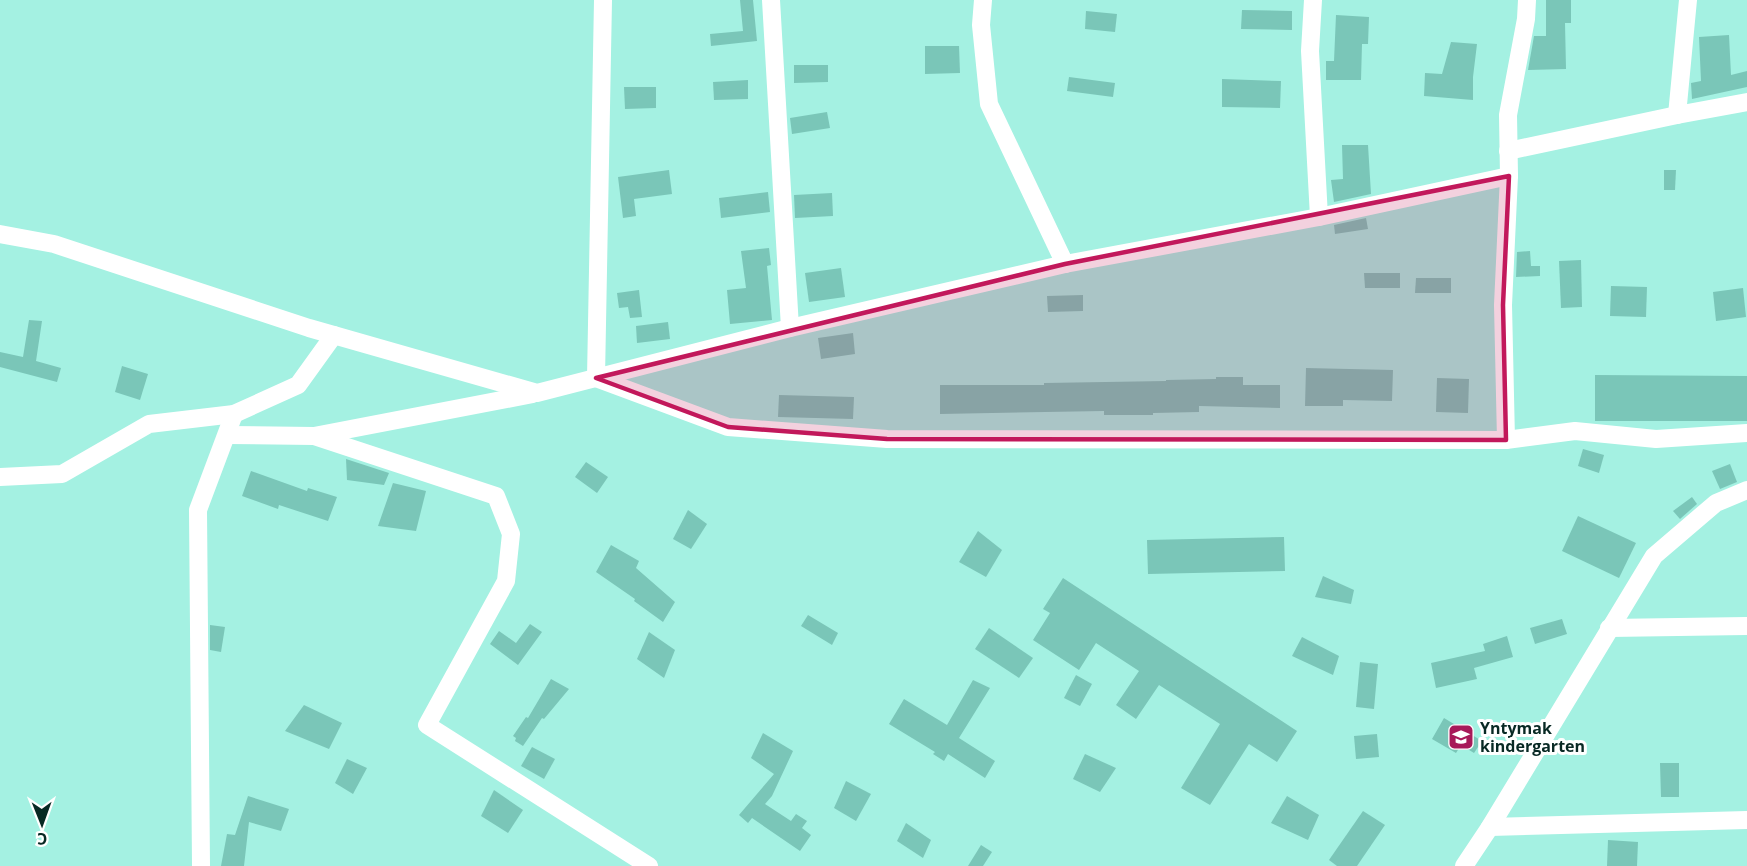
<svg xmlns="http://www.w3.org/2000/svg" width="1747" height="866" viewBox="0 0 1747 866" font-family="'Open Sans',sans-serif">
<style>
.building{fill:#7ac6b8}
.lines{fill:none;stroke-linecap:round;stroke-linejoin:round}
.minor{stroke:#fff;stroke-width:18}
.marked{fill:#c2185b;fill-opacity:0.2;stroke:#c2185b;stroke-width:4.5;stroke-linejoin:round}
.labels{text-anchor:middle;stroke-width:6;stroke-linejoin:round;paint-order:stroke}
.poi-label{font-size:16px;font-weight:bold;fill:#082924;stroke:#fff;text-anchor:start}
</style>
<rect width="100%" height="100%" fill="#a4f1e2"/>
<g class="building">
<polygon points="740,0 753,0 757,41 711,46 710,34 743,31"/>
<polygon points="1546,0 1571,0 1571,23 1565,23 1566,69 1528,70 1534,36 1546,36"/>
<polygon points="1242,10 1292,11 1292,30 1241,29"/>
<polygon points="1086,11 1117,14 1115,32 1085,29"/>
<polygon points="1336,15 1369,17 1368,44 1362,44 1361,80 1326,80 1326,61 1334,61"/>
<polygon points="1729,35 1731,75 1747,71 1747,87 1692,99 1691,83 1701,81 1699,37"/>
<polygon points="1451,42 1477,44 1473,77 1473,100 1424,96 1425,73 1442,74"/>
<polygon points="925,46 959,46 960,73 925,74"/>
<polygon points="794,65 828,65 828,82 794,83"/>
<polygon points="1069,77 1115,83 1113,97 1067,91"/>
<polygon points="1222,79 1281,81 1280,108 1222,107"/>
<polygon points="748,80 748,99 714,100 713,82"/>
<polygon points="624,87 656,87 656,108 625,109"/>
<polygon points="827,112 830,128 792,134 790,118"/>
<polygon points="1342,145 1368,145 1371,194 1334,202 1331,180 1343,179"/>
<polygon points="669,170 672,194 634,199 636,216 623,218 618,177"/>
<polygon points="1664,170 1676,170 1675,190 1664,190"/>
<polygon points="768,192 770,212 721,218 719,198"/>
<polygon points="832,193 833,216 795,218 794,195"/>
<polygon points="1366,218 1368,229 1335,234 1334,225"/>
<polygon points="769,248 771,265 767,266 772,320 730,324 727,290 746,288 741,251"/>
<polygon points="1530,251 1531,266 1540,266 1540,276 1516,277 1517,252"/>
<polygon points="1581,260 1582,307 1561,308 1559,261"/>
<polygon points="841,268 845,297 809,302 805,273"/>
<polygon points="1364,273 1400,273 1400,288 1365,288"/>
<polygon points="1416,278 1451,278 1451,293 1415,293"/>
<polygon points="1611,286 1647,287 1646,317 1610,316"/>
<polygon points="1743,288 1746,317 1716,321 1713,292"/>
<polygon points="639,290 642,317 630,318 628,307 619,308 617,293"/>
<polygon points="1083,295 1083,311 1048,312 1047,296"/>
<polygon points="29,320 42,321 36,361 61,368 57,382 0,367 0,352 23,357"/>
<polygon points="668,322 670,339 637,343 636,326"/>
<polygon points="853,333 855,354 821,359 818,338"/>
<polygon points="122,366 148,374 140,400 115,392"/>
<polygon points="1306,368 1393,370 1392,401 1343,400 1343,406 1305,406"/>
<polygon points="1595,375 1747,376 1747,421 1595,421"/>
<polygon points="1216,377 1243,377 1243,385 1280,385 1280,408 1199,406 1199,412 1153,413 1153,415 1104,415 1104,411 940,414 940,385 1044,385 1044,383 1166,381 1166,380 1216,379"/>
<polygon points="1437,378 1469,379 1468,413 1436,412"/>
<polygon points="779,395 854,397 853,419 778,417"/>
<polygon points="1583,449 1604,455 1599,473 1578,466"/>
<polygon points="346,459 389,473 384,485 347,480"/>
<polygon points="586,462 608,477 597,493 575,477"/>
<polygon points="1730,464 1737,482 1720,489 1712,471"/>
<polygon points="251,471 307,491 308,488 337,497 328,521 279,505 278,509 242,496"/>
<polygon points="393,483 426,491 416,531 378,526"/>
<polygon points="1692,497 1697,504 1680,519 1673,511"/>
<polygon points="688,510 707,524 691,549 673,539"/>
<polygon points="1578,516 1636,543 1619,578 1562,551"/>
<polygon points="978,531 1002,550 986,577 959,562"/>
<polygon points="1284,537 1285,571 1148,574 1147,540"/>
<polygon points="611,545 639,561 636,568 675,602 663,622 634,601 635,599 596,572"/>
<polygon points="1323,576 1354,590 1351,604 1315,597"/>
<polygon points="1063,578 1297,731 1277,762 1249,744 1210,805 1181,788 1220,724 1159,685 1136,719 1116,705 1139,671 1096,643 1079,670 1033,640 1050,613 1043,609"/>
<polygon points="808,615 838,633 832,645 801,626"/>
<polygon points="1562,619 1567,634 1535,644 1530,628"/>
<polygon points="530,624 542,632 518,665 490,644 499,631 516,643"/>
<polygon points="210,625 225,627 221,652 210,650"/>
<polygon points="989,628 1033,658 1019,678 975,649"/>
<polygon points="649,632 675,650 664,678 637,659"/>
<polygon points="1507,636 1513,657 1474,668 1477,679 1436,688 1431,663 1485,651 1483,644"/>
<polygon points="1302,637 1339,656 1333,675 1292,656"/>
<polygon points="1360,662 1378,664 1374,709 1356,707"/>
<polygon points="1076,675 1092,684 1080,706 1064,698"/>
<polygon points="551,679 569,689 544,719 542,718 523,746 515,741 516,738 513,736 526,717 528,718"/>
<polygon points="973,680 990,688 959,738 995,761 985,778 948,754 944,761 933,754 935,752 889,724 904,699 947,725"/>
<polygon points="304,705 342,723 329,749 285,731"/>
<polygon points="1444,718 1482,741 1474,753 1461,745 1456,753 1432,739"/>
<polygon points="763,733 793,751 772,796 765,804 791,821 796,814 807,821 802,828 811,835 800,851 752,818 748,823 739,815 774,774 751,758"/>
<polygon points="1377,734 1379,757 1356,759 1354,736"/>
<polygon points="532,747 555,759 544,779 521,766"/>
<polygon points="1085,754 1116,768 1100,792 1073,779"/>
<polygon points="347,759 367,768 353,794 335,783"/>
<polygon points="1660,763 1679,763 1679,797 1661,797"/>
<polygon points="846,781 871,794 856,821 834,808"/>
<polygon points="494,790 523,810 508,833 481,816"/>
<polygon points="248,796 289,809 281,831 249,822 244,866 221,866 227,834 235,835"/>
<polygon points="1287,796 1319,815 1308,840 1271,823"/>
<polygon points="1363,811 1385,825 1357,866 1337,866 1329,860"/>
<polygon points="906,823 931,840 923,858 897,841"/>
<polygon points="1608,840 1638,842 1637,866 1607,866"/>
<polygon points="981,845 992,852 983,866 968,866"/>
</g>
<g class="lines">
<g class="minor">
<polyline points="603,0 596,378 728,427 887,439 1506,440 1575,431 1656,439 1747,433"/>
<polyline points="771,0 790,328"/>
<polyline points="983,0 981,25 989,104 1065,264"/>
<polyline points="1313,0 1310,51 1319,217"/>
<polyline points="1677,115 1688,0"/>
<polyline points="1508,151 1677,115 1747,102"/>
<polyline points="0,234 54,244 309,328 537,393 790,328 1065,264 1319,217 1509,176"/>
<polyline points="227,435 314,436 533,394"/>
<polyline points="314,436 496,496 511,534 506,581 427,725 649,866"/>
<polyline points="1506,440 1503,305 1509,176 1508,115 1526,19 1527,0"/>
<polyline points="0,477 62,474 149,424 234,414 298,385 334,335"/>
<polyline points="1609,628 1747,626"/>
<polyline points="1490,827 1747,820"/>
<polyline points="201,866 198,510 234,414"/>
<polyline points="1464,866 1490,827 1654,556 1716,503 1747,490"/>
</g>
</g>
<path class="marked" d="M1509,176L1503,305L1506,440L887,439L728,427L596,378L1065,264Z"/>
<defs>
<g id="school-square" transform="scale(1.35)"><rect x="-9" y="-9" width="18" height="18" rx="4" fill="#a71959" stroke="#fff"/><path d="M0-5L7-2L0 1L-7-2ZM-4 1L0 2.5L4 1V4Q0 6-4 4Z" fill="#fff"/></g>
</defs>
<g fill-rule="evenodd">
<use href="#school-square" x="1461" y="737"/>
</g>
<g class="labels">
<g class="poi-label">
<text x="1480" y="734">Yntymak<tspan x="1480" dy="18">kindergarten</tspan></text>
</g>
</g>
<g transform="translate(42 824) rotate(179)" stroke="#ffffff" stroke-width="4.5" paint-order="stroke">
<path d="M0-4.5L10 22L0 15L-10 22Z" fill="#082924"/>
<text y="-9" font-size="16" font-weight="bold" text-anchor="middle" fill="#082924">С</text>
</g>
</svg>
